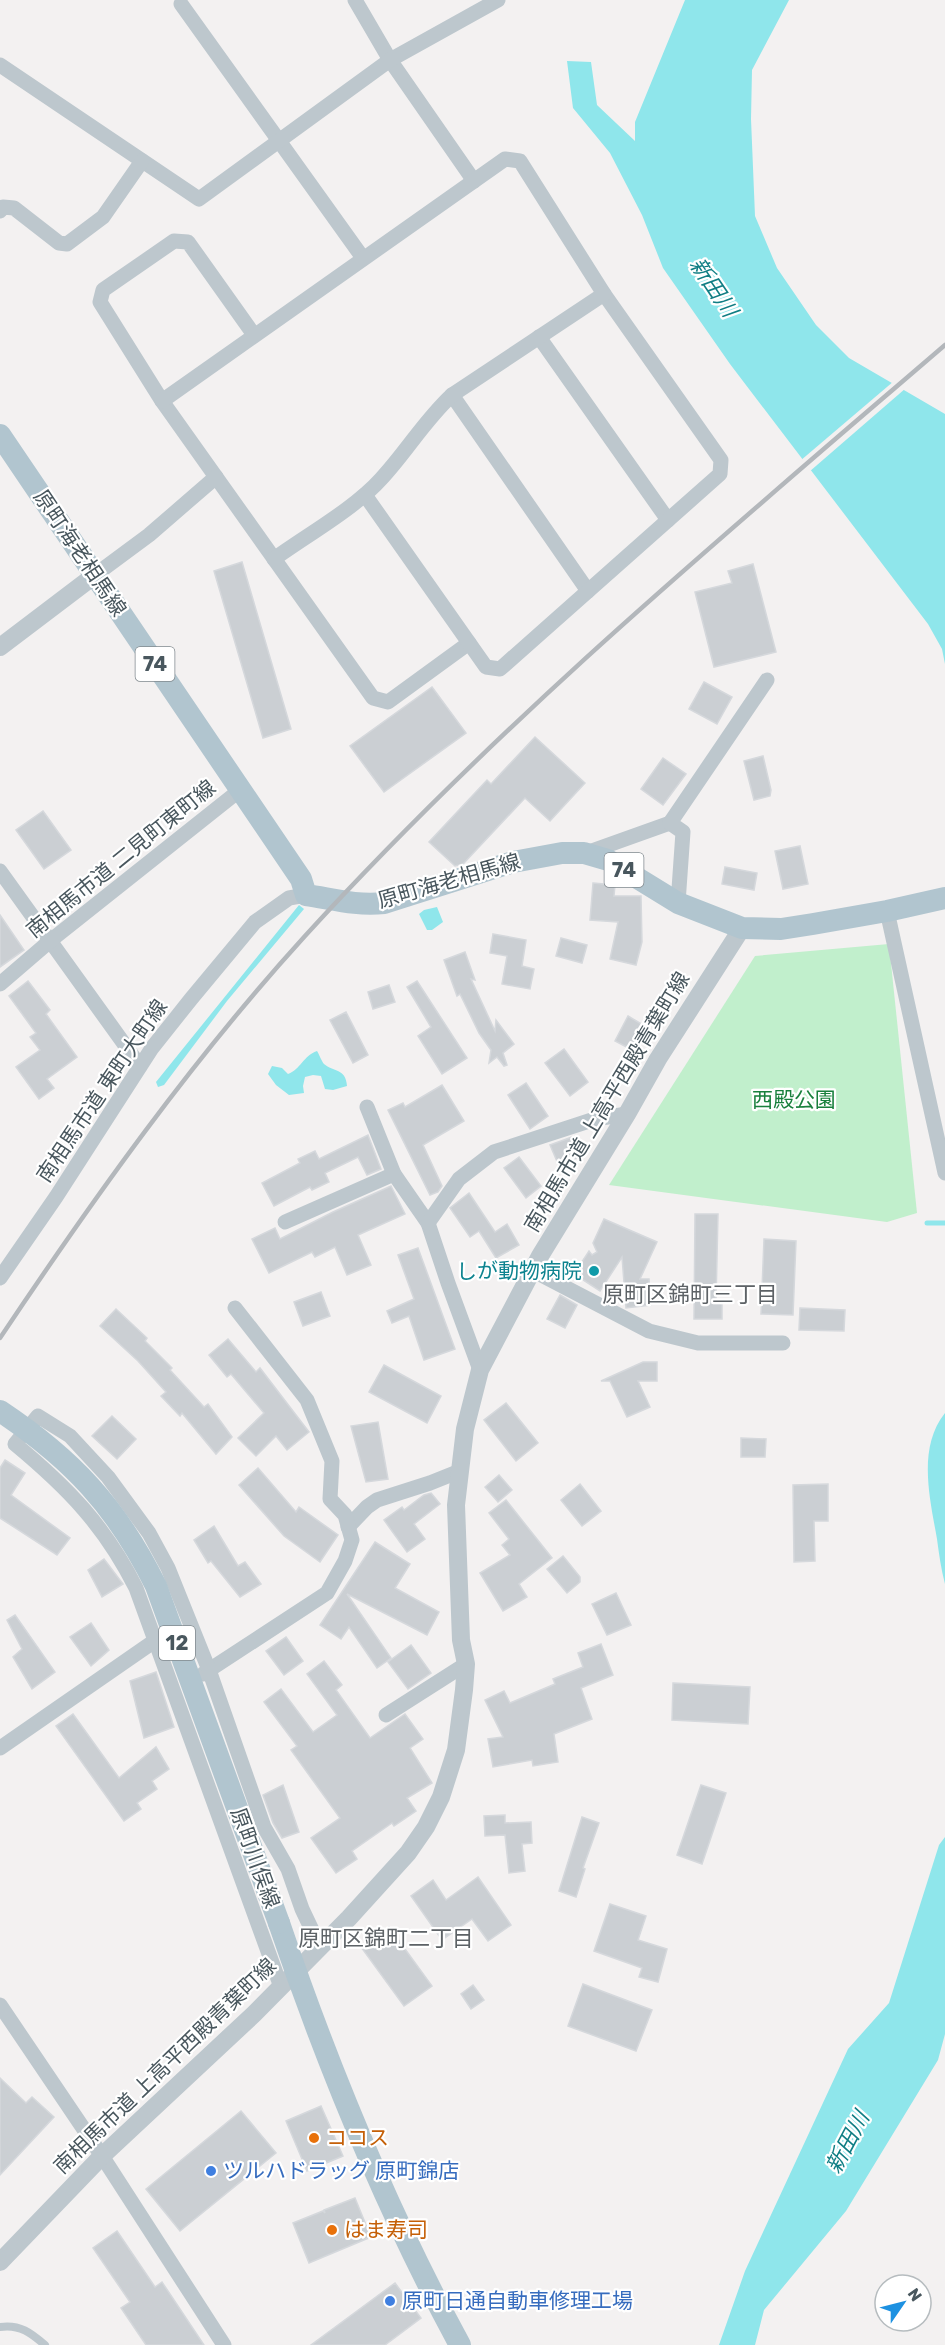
<svg xmlns="http://www.w3.org/2000/svg" width="945" height="2345" viewBox="0 0 945 2345" font-family="Rubik,'Noto Sans JP',sans-serif">
<style>
.green{fill:#c1efcc}
.water{fill:#8fe6eb}
.pier{fill:#f3f1f1}
.lines{fill:none;stroke-linecap:round;stroke-linejoin:round}
.stream{stroke:#8fe6eb;stroke-width:5}
.building{fill:#cbcfd3;stroke:#d5d8dc;stroke-width:1.5}
.service{stroke:#bdc7cd;stroke-width:8}
.minor{stroke:#bdc7cd;stroke-width:15}
.tertiary{stroke:#bdc7cd;stroke-width:18}
.primary{stroke:#b1c5cf;stroke-width:22}
.rail{stroke:#b3b7bb;stroke-width:4.5}
.primary-bridge{stroke:#b1c5cf;stroke-width:22}
.culture-dot{fill:#0f9aa8;stroke:#fff;stroke-width:2}
.food-dot{fill:#e8710a;stroke:#fff;stroke-width:2}
.shop-dot{fill:#3f7fe0;stroke:#fff;stroke-width:2}
.labels{text-anchor:middle;stroke-width:4.5;stroke-linejoin:round;paint-order:stroke}
.shield{fill:#fff;stroke:#80898e;stroke-width:1.5}
.shield-label{font-size:20px;font-weight:bold;fill:#49575e}
.street-label{font-size:21px;fill:#49575e;stroke:#fff}
.park-label{font-size:21px;fill:#19803d;stroke:#fff}
.culture-label{font-size:21px;fill:#0d838f;stroke:#fff;text-anchor:end}
.food-label{font-size:21px;fill:#c56008;stroke:#fff;text-anchor:start}
.shop-label{font-size:21px;fill:#366cbe;stroke:#fff;text-anchor:start}
.water-label{font-size:22px;font-style:italic;fill:#107e84;stroke:#fff}
.neighbourhood-label{font-size:22px;fill:#5d6266;stroke:#fff}
</style>
<rect width="100%" height="100%" fill="#f3f1f1"/>
<polygon class="green" points="889,944 917,1213 887,1222 609,1185 755,956"/>
<g class="water">
<polygon points="685,0 789,0 752,70 751,119 755,216 777,268 816,325 849,358 945,414 945,664 942,649 928,624 730,364 663,268 642,215 610,153 573,108 567,61 591,62 597,105 635,141 635,122"/>
<polygon points="299,905 304,909 227,1001 164,1085 158,1087 156,1082"/>
<polygon points="437,907 443,922 432,930 427,930 419,914 424,910"/>
<path d="M317,1051C319,1054 322,1062 324,1064C333,1072 346,1068 347,1086L333,1090L325,1089L321,1076L313,1075L305,1077L303,1086L304,1093L289,1095L276,1085L268,1074L272,1066L282,1068L288,1074C301,1069 303,1056 317,1051Z"/>
<path d="M945,1413V1584C941,1569 939,1554 937,1539C930,1499 917,1448 945,1413Z"/>
<polygon points="945,1837 945,2034 938,2060 846,2211 764,2310 755,2345 719,2345 745,2271 848,2049 889,2003 939,1845"/>
</g>
<polygon class="pier" points="894,381 906,388 809,472 800,461"/>
<g class="lines">
<polyline class="stream" points="927,1223 945,1223"/>
</g>
<g class="building">
<polygon points="242,562 291,729 263,738 214,571"/>
<polygon points="753,564 776,652 714,667 695,592 732,583 728,571"/>
<polygon points="704,682 732,697 717,724 689,709"/>
<polygon points="432,687 466,733 384,792 350,746"/>
<polygon points="535,737 585,783 550,821 525,798 463,864 455,866 429,842 487,780 491,784"/>
<polygon points="763,756 771,790 770,796 754,800 744,761"/>
<polygon points="663,758 686,774 663,805 641,789"/>
<polygon points="43,811 71,850 44,869 16,830"/>
<polygon points="800,846 808,884 783,889 775,851"/>
<polygon points="725,867 757,873 754,890 722,884"/>
<polygon points="593,883 615,885 614,896 641,896 642,942 636,965 610,959 618,922 590,920"/>
<polygon points="0,915 24,950 0,967"/>
<polygon points="493,934 526,940 522,966 534,969 530,989 502,984 507,956 490,953"/>
<polygon points="561,938 587,945 582,963 556,956"/>
<polygon points="465,952 475,980 471,979 495,1031 496,1020 514,1044 503,1053 507,1065 504,1066 497,1057 489,1063 491,1050 479,1033 460,994 457,996 444,960"/>
<polygon points="28,981 50,1010 46,1014 77,1057 47,1079 54,1088 39,1099 16,1067 40,1050 30,1037 36,1033 9,996"/>
<polygon points="417,981 467,1058 442,1074 418,1036 431,1027 407,987"/>
<polygon points="389,985 395,1002 373,1009 368,992"/>
<polygon points="346,1012 368,1055 353,1063 330,1020"/>
<polygon points="628,1016 645,1026 632,1050 615,1041"/>
<polygon points="564,1049 588,1082 570,1096 545,1063"/>
<polygon points="526,1083 548,1116 530,1129 508,1095"/>
<polygon points="442,1085 464,1121 423,1145 442,1186 438,1192 430,1195 388,1110 403,1103 405,1107"/>
<polygon points="368,1135 381,1169 367,1175 358,1157 325,1173 329,1182 312,1190 310,1187 274,1206 262,1183 300,1163 298,1159 315,1151 319,1159"/>
<polygon points="572,1137 581,1156 559,1166 550,1145"/>
<polygon points="519,1157 541,1186 526,1198 504,1168"/>
<polygon points="391,1186 405,1214 358,1235 371,1265 347,1275 335,1247 315,1257 312,1252 269,1273 252,1239 275,1228 280,1239 333,1212"/>
<polygon points="469,1193 495,1232 507,1224 519,1245 496,1258 479,1231 470,1237 450,1208"/>
<polygon points="695,1214 718,1214 716,1301 722,1301 722,1319 694,1319"/>
<polygon points="604,1219 657,1242 640,1279 649,1279 651,1305 626,1308 622,1257 600,1291 574,1274 589,1251 592,1255 597,1252 593,1243"/>
<polygon points="764,1239 796,1241 793,1315 761,1314"/>
<polygon points="418,1248 455,1349 424,1360 409,1316 392,1323 387,1311 414,1299 398,1255"/>
<polygon points="321,1292 330,1316 303,1326 294,1302"/>
<polygon points="560,1295 577,1305 565,1328 547,1319"/>
<polygon points="800,1308 845,1310 844,1331 799,1330"/>
<polygon points="116,1309 147,1338 145,1341 172,1368 170,1370 204,1407 208,1404 232,1437 216,1454 182,1413 180,1416 161,1396 166,1392 138,1361 100,1326"/>
<polygon points="228,1339 256,1372 260,1368 309,1432 287,1450 276,1436 256,1456 238,1438 264,1413 231,1374 227,1377 209,1355"/>
<polygon points="643,1362 657,1362 657,1381 638,1381 650,1407 627,1417 610,1381 601,1381"/>
<polygon points="384,1365 441,1396 427,1423 369,1392"/>
<polygon points="506,1403 538,1443 516,1461 484,1420"/>
<polygon points="112,1416 136,1439 117,1459 92,1436"/>
<polygon points="378,1422 388,1479 366,1482 351,1426"/>
<polygon points="741,1438 766,1439 765,1457 741,1457"/>
<polygon points="5,1460 25,1473 11,1495 70,1538 57,1555 0,1518 0,1468"/>
<polygon points="258,1468 296,1512 299,1507 338,1535 320,1562 284,1536 239,1485"/>
<polygon points="499,1475 512,1490 498,1502 485,1487"/>
<polygon points="580,1484 601,1511 582,1526 561,1500"/>
<polygon points="828,1484 828,1521 814,1521 815,1561 794,1562 793,1485"/>
<polygon points="431,1493 440,1504 414,1524 425,1539 407,1552 384,1520 402,1507 404,1510 424,1495"/>
<polygon points="506,1500 552,1558 519,1584 527,1597 503,1611 480,1573 510,1555 502,1545 509,1539 489,1513"/>
<polygon points="214,1526 238,1566 245,1562 261,1584 240,1597 211,1561 208,1563 194,1540"/>
<polygon points="375,1542 410,1564 395,1588 439,1612 427,1635 347,1594 391,1658 377,1668 349,1627 341,1639 320,1625"/>
<polygon points="563,1556 580,1577 580,1582 567,1593 547,1569"/>
<polygon points="104,1559 123,1584 102,1597 88,1570"/>
<polygon points="616,1593 631,1625 607,1635 592,1604"/>
<polygon points="15,1615 55,1672 32,1689 13,1657 22,1649 7,1620"/>
<polygon points="91,1623 109,1650 91,1666 70,1637"/>
<polygon points="286,1637 303,1661 284,1675 266,1651"/>
<polygon points="601,1644 613,1675 581,1688 592,1719 554,1734 558,1762 533,1766 532,1760 493,1767 488,1739 503,1737 485,1700 504,1691 510,1703 555,1684 553,1679 583,1667 578,1653"/>
<polygon points="411,1645 431,1673 408,1689 388,1662"/>
<polygon points="324,1661 342,1685 336,1690 370,1738 405,1714 423,1739 410,1748 432,1783 407,1798 416,1811 394,1826 392,1823 352,1851 357,1859 336,1873 311,1838 340,1818 291,1750 297,1746 264,1702 281,1689 313,1732 337,1715 307,1674"/>
<polygon points="156,1672 174,1727 144,1738 130,1681"/>
<polygon points="673,1683 750,1687 748,1724 672,1720"/>
<polygon points="73,1714 119,1778 156,1747 169,1769 152,1781 157,1789 137,1803 141,1809 124,1821 56,1726"/>
<polygon points="283,1785 299,1832 282,1838 273,1823 263,1795"/>
<polygon points="701,1785 726,1793 702,1864 677,1855"/>
<polygon points="505,1815 505,1823 531,1822 532,1843 522,1844 525,1871 509,1873 505,1835 485,1836 484,1816"/>
<polygon points="582,1817 599,1823 583,1868 585,1869 576,1897 559,1891"/>
<polygon points="478,1877 511,1925 488,1941 472,1919 442,1940 411,1896 433,1880 446,1900"/>
<polygon points="610,1904 646,1916 638,1940 667,1949 658,1982 639,1977 642,1968 594,1951"/>
<polygon points="389,1927 432,1986 404,2006 361,1947"/>
<polygon points="583,1984 652,2010 636,2051 568,2026"/>
<polygon points="473,1985 484,2000 471,2009 461,1994"/>
<polygon points="0,2078 26,2103 32,2097 54,2117 0,2175"/>
<polygon points="321,2106 343,2156 307,2171 286,2121"/>
<polygon points="241,2111 276,2153 180,2231 146,2189"/>
<polygon points="355,2198 371,2237 309,2263 293,2223 323,2211 325,2213 324,2210"/>
<polygon points="117,2231 155,2287 162,2282 204,2345 146,2345 121,2308 130,2302 93,2248"/>
<polygon points="395,2283 421,2318 385,2345 311,2345"/>
</g>
<g class="lines">
<path class="service" d="M0,2327C20,2324 31,2333 45,2345"/>
<g class="minor">
<polyline points="355,0 390,60 474,181"/>
<polyline points="181,4 363,258"/>
<polyline points="0,65 199,199 390,60 498,0"/>
<polyline points="0,211 3,207 14,208 59,243 67,244 103,217 142,161"/>
<polyline points="254,335 188,242 174,241 103,290 100,302 162,401 373,698 388,702 469,643"/>
<polyline points="539,337 668,520"/>
<polyline points="452,395 588,591"/>
<polyline points="162,401 505,159 520,161 604,294 721,460 720,474 500,669 486,667 365,495"/>
<path d="M274,559C307,535 354,509 381,479C407,451 424,421 452,395L604,294"/>
<polyline points="95,575 149,535 216,477"/>
<polyline points="586,853 670,823"/>
<polyline points="0,871 140,1066"/>
<polyline points="678,903 683,832 670,823 767,680"/>
<polyline points="887,911 945,1173"/>
<polyline points="0,984 50,941 240,790"/>
<polyline points="367,1107 394,1174 428,1223 448,1283 480,1370"/>
<polyline points="285,1222 394,1174"/>
<polyline points="428,1223 459,1179 494,1152 595,1119 627,1114"/>
<polyline points="534,1271 649,1331 698,1343 783,1343"/>
<polyline points="0,1278 56,1197 152,1048 191,999 255,922 289,898 306,895"/>
<polyline points="348,1527 367,1507 377,1500 430,1483 460,1471"/>
<polyline points="203,1674 327,1593 345,1561 352,1540 345,1515 330,1499 332,1461 307,1400 235,1308"/>
<polyline points="386,1715 466,1664"/>
<polyline points="0,1748 156,1640"/>
<path d="M281,1987L136,1588C105,1526 68,1488 15,1444L38,1416L70,1436L108,1477L149,1533L168,1568L209,1670L264,1827L288,1869L302,1909L320,1947"/>
<polyline points="0,2005 102,2156 224,2345"/>
</g>
<g class="tertiary">
<polyline points="0,647 95,575"/>
<polyline points="0,2262 102,2156 254,2014 349,1918 408,1853 426,1827 441,1797 456,1750 464,1690 466,1664 461,1640 456,1505 465,1429 480,1370 540,1256 627,1114 658,1059 742,928"/>
</g>
<g class="primary">
<path d="M0,435L301,879L306,895C333,899 356,906 384,903L513,862L562,853H584L608,860L678,903L742,928L781,929L813,924L887,911L945,898"/>
<path d="M279,1923C328,2067 387,2211 460,2345"/>
</g>
<path class="rail" d="M0,1338C93,1199 192,1060 305,936C501,721 725,534 945,345"/>
<path class="primary-bridge" d="M0,1411C72,1459 117,1507 156,1586L279,1923"/>
</g>
<circle class="culture-dot" cx="594" cy="1271" r="6"/>
<g class="food-dot">
<circle cx="314" cy="2138" r="6"/>
<circle cx="332" cy="2230" r="6"/>
</g>
<g class="shop-dot">
<circle cx="211" cy="2171" r="6"/>
<circle cx="390" cy="2301" r="6"/>
</g>
<g class="labels">
<g class="shield">
<rect x="135.5" y="647" width="39" height="34" rx="4.5"/>
<rect x="604.5" y="853" width="39" height="34" rx="4.5"/>
<rect x="159" y="1626" width="36" height="34" rx="4.5"/>
</g>
<g class="shield-label">
<text x="155" y="671">74</text>
<text x="624" y="877">74</text>
<text x="177" y="1650">12</text>
</g>
<g class="street-label">
<text transform="translate(80 553) rotate(56)" y="7">原町海老相馬線</text>
<text transform="translate(121 859) rotate(-39)" y="7">南相馬市道 二見町東町線</text>
<text transform="translate(449 881) rotate(-16)" y="7">原町海老相馬線</text>
<text transform="translate(102 1091) rotate(-56)" y="7">南相馬市道 東町大町線</text>
<text transform="translate(607 1102) rotate(-59)" y="7">南相馬市道 上高平西殿青葉町線</text>
<text transform="translate(255 1858) rotate(70)" y="7">原町川俣線</text>
<text transform="translate(165 2066) rotate(-44)" y="7">南相馬市道 上高平西殿青葉町線</text>
</g>
<g class="park-label">
<text x="794" y="1107">西殿公園</text>
</g>
<g class="culture-label">
<text x="582" y="1278">しが動物病院</text>
</g>
<g class="food-label">
<text x="326" y="2145">ココス</text>
<text x="344" y="2237">はま寿司</text>
</g>
<g class="shop-label">
<text x="223" y="2178">ツルハドラッグ 原町錦店</text>
<text x="402" y="2308">原町日通自動車修理工場</text>
</g>
<g class="water-label">
<text transform="translate(714 287) rotate(56)" y="8">新田川</text>
<text transform="translate(847 2142) rotate(-62)" y="8">新田川</text>
</g>
<g class="neighbourhood-label">
<text x="690" y="1302">原町区錦町三丁目</text>
<text x="386" y="1946">原町区錦町二丁目</text>
</g>
</g>
<g transform="translate(903 2303) rotate(55)"><circle r="28" fill="#ffffff" stroke="#b6bcbf" stroke-width="1.5"/>
<path d="M0-4.5L10 22L0 15L-10 22Z" fill="#1d91e1"/>
<text y="-9" font-size="16" font-weight="bold" text-anchor="middle" fill="#49575e">N</text>
</g>
</svg>
